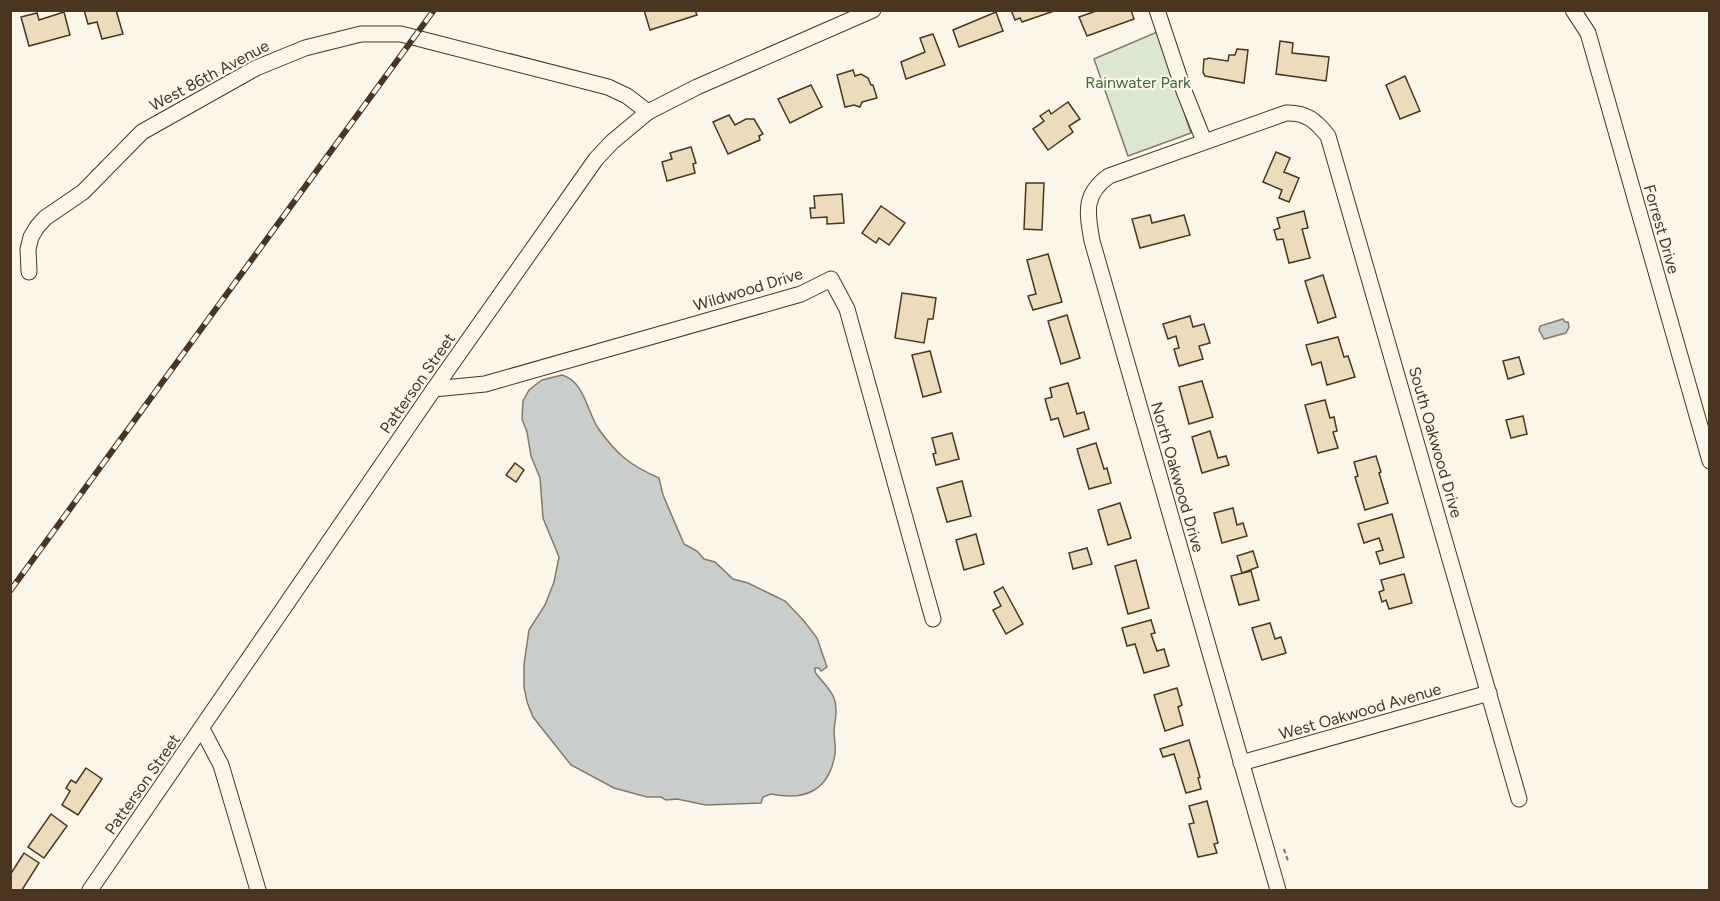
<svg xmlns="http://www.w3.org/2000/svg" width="1720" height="901" viewBox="0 0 1720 901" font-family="Figtree,sans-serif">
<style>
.green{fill:#dce7d0;stroke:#887966;stroke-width:1.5}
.water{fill:#c9cecd;stroke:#887966;stroke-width:1.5}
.building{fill:#ecdcbc;stroke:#4a3520;stroke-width:1.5}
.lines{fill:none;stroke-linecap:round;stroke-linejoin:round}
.minor-casing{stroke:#4a3520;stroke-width:17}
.path{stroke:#7f6f5c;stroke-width:2;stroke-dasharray:4.5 3;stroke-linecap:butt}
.minor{stroke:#fbf6e9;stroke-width:15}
.rail-casing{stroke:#4a3520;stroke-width:6}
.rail{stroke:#fbf6e9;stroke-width:4;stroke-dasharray:11;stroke-linecap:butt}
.labels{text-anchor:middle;stroke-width:4.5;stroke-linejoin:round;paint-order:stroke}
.street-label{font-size:16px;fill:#4a3520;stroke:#fbf6e9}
.park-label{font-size:16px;fill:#436837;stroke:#fbf6e9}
</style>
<rect width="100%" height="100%" fill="#fbf6e9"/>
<polygon class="green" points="1157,32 1191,133 1128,156 1094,59"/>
<g class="water">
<polygon points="1563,319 1565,322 1568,322 1569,327 1566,333 1544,339 1539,330 1540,326"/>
<path d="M562,375C584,381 587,411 598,428C616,454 631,466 659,478L663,495L684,544L697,551L704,559L715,562L733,579L748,583L785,601L804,621L817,638L827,667L821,671L819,668H815V672C821,681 830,688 834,698C838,710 835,720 834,730C834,738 836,746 835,754C829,791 805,801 771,794L763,797L761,803L706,805L677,799L666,800L661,797H647L614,788L571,765L533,717L527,702L524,687V664L529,630L545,605L554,582L559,557L543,518L540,478L531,456L527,432L522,419L523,401L529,390L542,380Z"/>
</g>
<g class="building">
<polygon points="84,10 116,10 123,34 102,39 97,22 88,24"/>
<polygon points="644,10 695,10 697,15 650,30"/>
<polygon points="1011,10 1057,10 1022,22 1020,18 1015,20"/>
<polygon points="1099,10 1131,10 1134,19 1087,36 1079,17"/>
<polygon points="64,12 70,35 29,46 21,17 37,13 39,20"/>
<polygon points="996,12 1003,31 959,47 953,30"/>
<polygon points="933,34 945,65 906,79 901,62 925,52 920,38"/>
<polygon points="1280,41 1293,43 1292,53 1329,57 1326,81 1276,74"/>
<polygon points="1237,49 1248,50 1244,83 1205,76 1203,72 1204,59 1207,59 1208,58 1228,61 1229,55 1235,55"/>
<polygon points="853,70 855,76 861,74 868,78 871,85 873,85 877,98 862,102 860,107 854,105 845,107 837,75"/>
<polygon points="1405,76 1420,111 1400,119 1386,85"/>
<polygon points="811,85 822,107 790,123 778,99"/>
<polygon points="1068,102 1080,119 1069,126 1073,132 1048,150 1033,129 1044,121 1040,116 1049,110 1051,114"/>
<polygon points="729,115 735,125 746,119 754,119 763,134 759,136 760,140 728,154 713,122"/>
<polygon points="691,147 696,163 693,164 695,173 667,181 662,162 672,159 670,153"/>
<polygon points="1276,152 1290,158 1284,172 1299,178 1289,202 1279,198 1282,190 1263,182"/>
<polygon points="1026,183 1044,183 1042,230 1024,229"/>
<polygon points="842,194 844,223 827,224 827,217 811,218 810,208 815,208 814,196"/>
<polygon points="881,206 905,223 889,245 879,238 876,243 862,233"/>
<polygon points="1304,211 1308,228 1302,229 1310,258 1289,263 1283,239 1277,240 1274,230 1280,228 1277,218"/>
<polygon points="1150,215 1152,223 1184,215 1190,235 1140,248 1132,219"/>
<polygon points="1048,254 1062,302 1033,310 1028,296 1036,294 1027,260"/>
<polygon points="1323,275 1336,317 1318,323 1305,281"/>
<polygon points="902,293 936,298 933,319 928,319 924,343 895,338"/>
<polygon points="1067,315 1080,358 1061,364 1048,321"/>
<polygon points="1190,316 1193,327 1204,324 1210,343 1199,346 1203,359 1179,366 1174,349 1179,348 1176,336 1168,339 1163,324"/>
<polygon points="1338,337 1344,357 1348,356 1355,377 1327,385 1321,362 1312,365 1306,345"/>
<polygon points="930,351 941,392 923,397 912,355"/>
<polygon points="1519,357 1524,374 1508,379 1503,361"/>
<polygon points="1202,381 1213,417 1189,424 1179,387"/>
<polygon points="1068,383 1077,414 1084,412 1089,429 1064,437 1058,418 1051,420 1045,399 1052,397 1050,388"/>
<polygon points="1325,400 1330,418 1334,417 1337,431 1333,432 1338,448 1318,453 1305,405"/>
<polygon points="1523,416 1527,434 1511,438 1506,420"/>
<polygon points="1210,431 1218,458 1226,456 1229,465 1202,473 1192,437"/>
<polygon points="952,433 959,459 936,465 933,454 936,453 932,438"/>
<polygon points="1096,443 1104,469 1107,468 1111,483 1089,489 1077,449"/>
<polygon points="1376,456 1381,472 1379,473 1388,503 1365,510 1355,477 1358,476 1354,462"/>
<polygon points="515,463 524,470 516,482 506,475"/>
<polygon points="962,481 971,516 947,522 937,488"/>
<polygon points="1120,503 1131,538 1108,545 1098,510"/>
<polygon points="1233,508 1237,525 1243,523 1247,536 1222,543 1214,513"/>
<polygon points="1392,514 1404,557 1380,564 1376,552 1383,550 1379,538 1364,543 1358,524"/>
<polygon points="976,534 984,564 964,570 956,540"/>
<polygon points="1087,548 1092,564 1073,569 1069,553"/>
<polygon points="1253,551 1258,567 1242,573 1237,556"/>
<polygon points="1136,560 1149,608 1128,614 1115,566"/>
<polygon points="1251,571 1259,600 1239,605 1231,576"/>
<polygon points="1404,574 1412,603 1389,609 1386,600 1382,602 1379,592 1384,590 1381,580"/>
<polygon points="1003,587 1023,624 1006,634 993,610 1001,606 994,592"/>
<polygon points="1151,620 1155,633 1151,634 1157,651 1164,649 1169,666 1144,673 1135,644 1127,646 1122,628"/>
<polygon points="1270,623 1275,639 1281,637 1286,653 1262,660 1252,628"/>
<polygon points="1177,688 1182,705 1178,707 1183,725 1165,731 1154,695"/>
<polygon points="1189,740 1200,777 1198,778 1201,789 1186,793 1174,754 1163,757 1160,749"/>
<polygon points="86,768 102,779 78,815 62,805 70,791 66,788 71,780 76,783"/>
<polygon points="1207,801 1218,843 1214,844 1217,853 1198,857 1189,824 1194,823 1189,806"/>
<polygon points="51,814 67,826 44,858 28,847"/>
<polygon points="24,853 39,863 22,890 10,890 10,875"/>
</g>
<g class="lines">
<g class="minor-casing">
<g id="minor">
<polyline points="1157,10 1184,91 1204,141"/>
<polyline points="1573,10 1588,33 1710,461"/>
<polyline points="29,272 28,249 31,237 37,227 45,218 83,192 142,132 256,68 305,48 361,34 401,34 608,87 627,96 648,112"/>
<polyline points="434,389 485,384 801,294 831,279 847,309 933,619"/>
<polyline points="202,729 221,765 258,890"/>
<polyline points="1241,763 1489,693"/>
<polyline points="90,890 434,389 596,159 612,142 648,112 697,87 873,10"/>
<path d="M1278,890L1092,241C1087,213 1083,194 1109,176L1286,113C1306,112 1316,121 1328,136L1519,799"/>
</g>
</g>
<polyline class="path" points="1284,849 1288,861"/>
<use href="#minor" class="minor"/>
<g class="rail-casing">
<polyline id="rail" points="10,591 434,10"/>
</g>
<use href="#rail" class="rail"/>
</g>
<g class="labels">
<g class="street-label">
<text transform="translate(209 75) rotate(-28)" y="6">West 86th Avenue</text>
<text transform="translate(1662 229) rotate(74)" y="6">Forrest Drive</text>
<text transform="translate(748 289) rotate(-17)" y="6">Wildwood Drive</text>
<text transform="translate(417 383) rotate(-55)" y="6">Patterson Street</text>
<text transform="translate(1436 442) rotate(74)" y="6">South Oakwood Drive</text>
<text transform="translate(1178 477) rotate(74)" y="6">North Oakwood Drive</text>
<text transform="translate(1360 711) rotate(-16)" y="6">West Oakwood Avenue</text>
<text transform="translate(142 784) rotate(-55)" y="6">Patterson Street</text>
</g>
<g class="park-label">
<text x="1138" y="88">Rainwater Park</text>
</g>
</g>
<rect width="1720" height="901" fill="none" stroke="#4a3520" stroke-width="24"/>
</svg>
